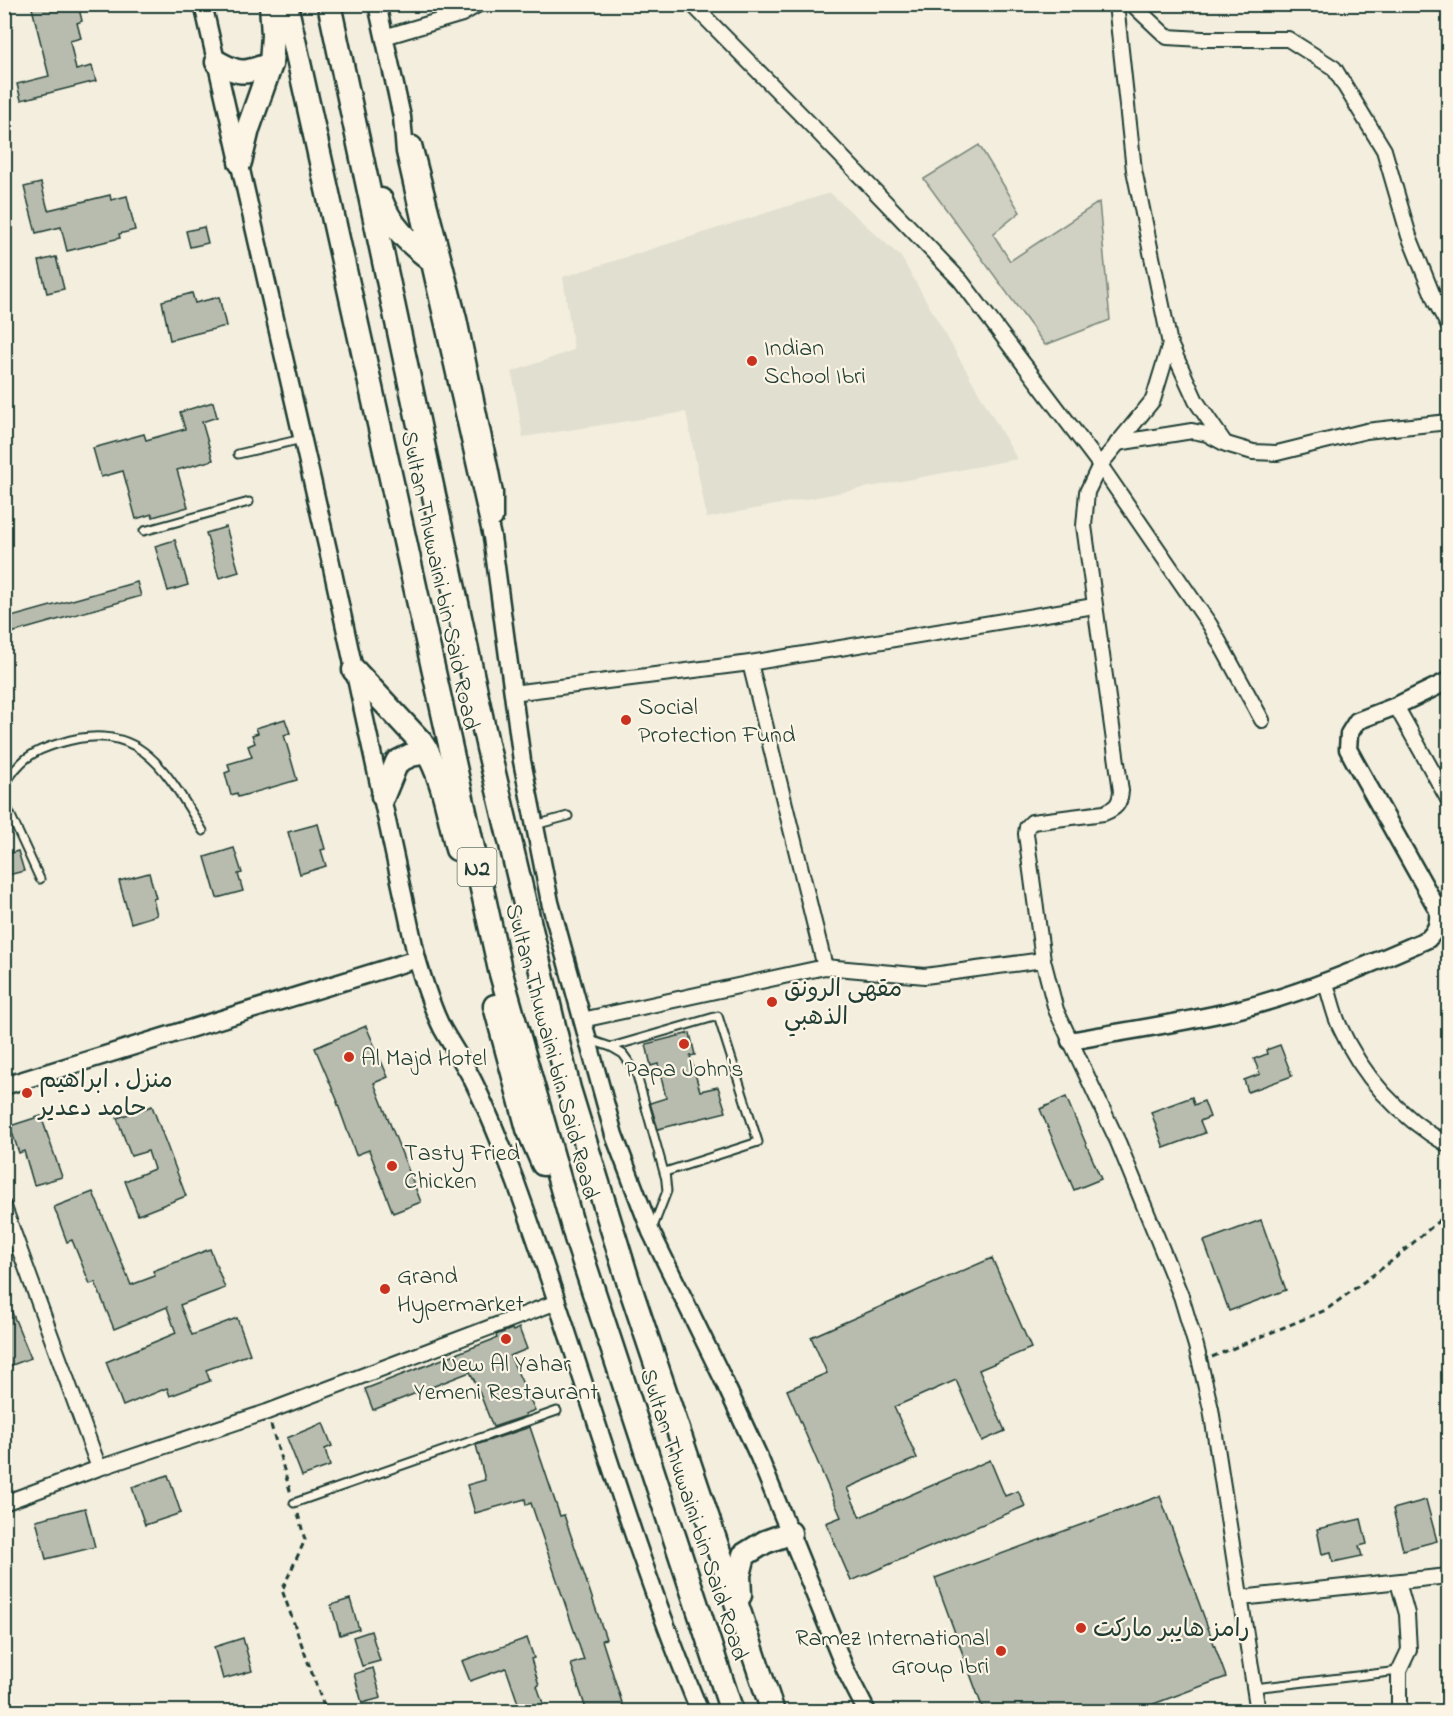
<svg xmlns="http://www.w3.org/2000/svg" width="1453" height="1716" viewBox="0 0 1453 1716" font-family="'Indie Flower','Playpen Sans Arabic',sans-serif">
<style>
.built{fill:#e1dfd0}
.green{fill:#d0d1c2;stroke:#78877b;stroke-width:1.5}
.building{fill:#b8bcae;stroke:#1f3d34;stroke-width:1.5}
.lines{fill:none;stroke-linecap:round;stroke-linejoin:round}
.service-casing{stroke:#1f3d34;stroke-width:11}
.minor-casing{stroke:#1f3d34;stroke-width:18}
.tertiary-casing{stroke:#1f3d34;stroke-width:21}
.trunk-casing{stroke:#1f3d34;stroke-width:27}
.path{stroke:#1f3d34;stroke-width:3;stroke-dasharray:6 4.5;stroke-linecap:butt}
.service{stroke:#fcf5e5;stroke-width:7}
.minor{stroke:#fcf5e5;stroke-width:14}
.tertiary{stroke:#fcf5e5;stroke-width:16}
.trunk{stroke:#fcf5e5;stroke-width:22}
.poi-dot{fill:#c8321e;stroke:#fcf5e5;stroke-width:2}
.labels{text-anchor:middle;stroke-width:4.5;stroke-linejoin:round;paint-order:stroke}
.shield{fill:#fcf5e5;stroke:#617469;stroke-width:1.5}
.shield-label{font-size:22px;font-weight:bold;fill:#1f3d34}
.poi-label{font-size:24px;fill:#1f3d34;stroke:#fcf5e5;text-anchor:start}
.street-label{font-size:24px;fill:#1f3d34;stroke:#fcf5e5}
</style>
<rect width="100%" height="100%" fill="#f3eede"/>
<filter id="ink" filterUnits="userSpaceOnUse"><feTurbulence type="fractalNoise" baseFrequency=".0167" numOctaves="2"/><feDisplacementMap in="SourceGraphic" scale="12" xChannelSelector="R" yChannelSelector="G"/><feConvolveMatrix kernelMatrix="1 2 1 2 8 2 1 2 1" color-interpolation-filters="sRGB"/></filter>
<g filter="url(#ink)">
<polygon class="built" points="830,193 901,257 1017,459 707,518 686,412 523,437 512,372 574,350 563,277"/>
<polygon class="green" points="979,145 1020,212 993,234 1010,261 1099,202 1110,320 1045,345 924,179"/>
<g class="building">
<polygon points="31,4 78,4 82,21 77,23 81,38 70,41 76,70 92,66 96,81 21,100 17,84 49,76"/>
<polygon points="41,183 48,210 110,195 111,200 127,196 135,230 119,234 120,238 67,251 61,227 36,233 24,187"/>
<polygon points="204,227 208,243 190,247 186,231"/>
<polygon points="56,257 64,289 47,293 39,261"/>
<polygon points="192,293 195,303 219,297 226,326 170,340 162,301"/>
<polygon points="213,402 217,417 202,422 213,460 177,470 188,507 153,517 152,514 136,519 123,471 101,477 93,448 144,434 146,440 185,429 180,412"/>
<polygon points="226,527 239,572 219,578 206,533"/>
<polygon points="175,540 188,585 168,591 155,546"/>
<polygon points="137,582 141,596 4,635 4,619"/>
<polygon points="285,719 290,733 284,735 297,780 238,797 237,793 231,795 225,773 230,771 228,764 252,757 248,746 255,743 252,735 258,733 256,728"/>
<polygon points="318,824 325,849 321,850 326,866 300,874 288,832"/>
<polygon points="234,848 242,873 238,874 243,891 217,898 205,857"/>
<polygon points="18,851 24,871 4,876 4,855"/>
<polygon points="149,873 156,898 153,899 157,915 131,923 119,881"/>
<polygon points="366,1026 388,1077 374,1083 421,1202 393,1213 369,1150 356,1155 337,1102 338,1102 315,1048"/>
<polygon points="690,1033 695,1055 690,1056 700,1091 718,1087 726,1112 658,1129 650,1103 666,1098 658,1064 651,1066 646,1044"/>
<polygon points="1280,1045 1292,1076 1248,1092 1244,1080 1260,1074 1254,1059 1267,1054 1266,1050"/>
<polygon points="1066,1097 1101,1179 1074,1190 1040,1109"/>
<polygon points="1192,1097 1194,1105 1204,1101 1210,1117 1200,1121 1205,1133 1164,1148 1151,1112"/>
<polygon points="152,1106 186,1196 138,1215 125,1181 154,1169 148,1151 131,1156 117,1118"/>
<polygon points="41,1116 62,1177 34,1185 24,1151 19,1153 10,1126"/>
<polygon points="93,1192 131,1285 155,1276 153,1271 210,1249 225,1288 180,1305 192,1335 237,1318 250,1354 206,1370 210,1381 170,1396 167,1388 123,1406 106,1362 176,1333 167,1307 114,1329 95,1282 90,1284 72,1240 67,1242 54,1207"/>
<polygon points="1261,1220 1286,1290 1229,1311 1204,1241"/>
<polygon points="992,1258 1031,1348 979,1370 1005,1431 982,1441 956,1380 894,1407 917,1458 847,1488 860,1517 990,1460 1005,1496 1018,1491 1025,1506 851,1581 826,1523 841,1517 787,1390 827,1373 811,1337"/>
<polygon points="4,1293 31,1358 4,1368"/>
<polygon points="519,1328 527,1349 510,1356 535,1410 525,1414 526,1416 493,1427 477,1386 470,1372 373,1410 365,1389 497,1338 496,1335 512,1329 513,1331"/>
<polygon points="323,1423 332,1446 325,1449 330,1466 302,1476 287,1438"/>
<polygon points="530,1427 560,1516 564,1515 606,1639 602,1640 625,1712 587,1712 571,1664 584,1660 531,1503 526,1505 525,1499 475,1513 467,1485 485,1480 476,1445"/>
<polygon points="168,1475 181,1513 145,1525 132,1487"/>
<polygon points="1160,1496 1226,1677 1132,1712 984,1712 935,1578"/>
<polygon points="1426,1500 1437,1541 1403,1550 1393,1509"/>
<polygon points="85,1508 95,1547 46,1559 36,1520"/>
<polygon points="1361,1519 1367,1544 1359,1546 1362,1556 1333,1562 1331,1552 1322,1554 1317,1529"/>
<polygon points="350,1599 359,1629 340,1635 331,1605"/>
<polygon points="371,1631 380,1661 362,1666 353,1637"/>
<polygon points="243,1638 252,1671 223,1679 214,1647"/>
<polygon points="527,1638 534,1658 531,1659 539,1685 537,1686 546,1712 521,1712 506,1668 470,1681 462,1661"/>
<polygon points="373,1668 381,1698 362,1703 354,1674"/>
</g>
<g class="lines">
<g class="service-casing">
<g id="service">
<polyline points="238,454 302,439"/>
<polyline points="144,531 249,502"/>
<path d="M4,786C19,760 32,751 60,743C141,718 166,771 203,831"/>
<polyline points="4,792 5,803 40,879"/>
<polyline points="535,825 568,816"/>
<polyline points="590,1040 611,1047 718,1016 758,1142 665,1172 667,1191 653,1227"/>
<polyline points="611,1047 623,1054 636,1072 665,1176"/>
<polyline points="294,1503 557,1411"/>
<polyline points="1254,1688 1399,1671"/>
</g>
</g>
<g class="minor-casing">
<g id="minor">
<polyline points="692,4 816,130 961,281 1100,465 1210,625 1262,720"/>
<path d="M1116,4L1134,170L1170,344L1153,400L1100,465L1087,492L1084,526L1121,791C1120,804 1116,808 1104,813L1032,822L1027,827L1026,834L1043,960L1056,1010L1118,1142L1181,1296L1196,1346L1211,1409L1258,1712"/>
<polyline points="1132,4 1167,37 1202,39 1288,39 1334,68 1384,150 1409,236 1436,303 1448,325"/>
<polyline points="384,37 462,14 479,4"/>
<polyline points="1170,344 1196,401 1224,442"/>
<polyline points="1117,443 1192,431 1207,434 1226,444 1253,452 1277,453 1366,431 1448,422"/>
<polyline points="750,663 825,967"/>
<polyline points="512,693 750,663 1094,606"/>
<polyline points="1396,706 1448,799"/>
<polyline points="1439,921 1448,933"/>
<path d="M1325,981C1330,995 1333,1011 1339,1025C1362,1077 1400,1117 1448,1145"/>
<polyline points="582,1020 825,967 925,976 1043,960"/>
<polyline points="4,1207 99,1468"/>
<polyline points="4,1503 99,1468 267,1412 557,1302"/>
<polyline points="1398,1582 1407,1614 1409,1650 1399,1671 1399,1712"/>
<polyline points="1240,1598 1448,1576"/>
</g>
</g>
<g class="tertiary-casing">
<g id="tertiary">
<path d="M203,4L331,563L417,959C424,983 431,1006 442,1028C451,1044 461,1059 470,1075C488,1109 502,1147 516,1183C580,1359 628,1539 700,1712"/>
<polyline points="377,4 402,117 405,152 492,537 522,761 550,902 614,1135 651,1232 722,1377 759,1457 845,1669 867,1712"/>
<polyline points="413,145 458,319 490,472 494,493 494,518"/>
<path d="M1070,1041C1125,1031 1182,1023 1236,1010C1302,994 1366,966 1428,939C1437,930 1439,923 1438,910L1355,762L1348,749L1349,734L1357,721L1396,706L1448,681"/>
<polyline points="4,1086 417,959"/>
</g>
</g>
<g class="trunk-casing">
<g id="trunk">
<polyline points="286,4 500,970 576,1238 732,1712"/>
<polyline points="329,4 488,748 569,1089 629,1284 773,1712"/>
<path d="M217,62C242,76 244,73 271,64"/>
<polyline points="240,162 248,129 271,64 273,35 271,4"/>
<path d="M381,200C391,226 407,241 429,258"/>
<path d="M354,670L421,742C443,774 448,812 457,849"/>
<polyline points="383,796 397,762 411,755 428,752"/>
<polyline points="495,1006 528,1129 543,1164"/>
<polyline points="740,1595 739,1575 744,1555 765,1542 790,1533"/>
</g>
</g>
<g class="path">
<polyline points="1212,1357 1326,1310 1393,1260 1448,1213"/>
<polyline points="271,1425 291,1494"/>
<polyline points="298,1514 305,1540 282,1590 326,1712"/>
</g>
<use href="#service" class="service"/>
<use href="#minor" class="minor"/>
<use href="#tertiary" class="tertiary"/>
<use href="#trunk" class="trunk"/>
</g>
</g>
<g class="poi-dot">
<circle cx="752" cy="361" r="6"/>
<circle cx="626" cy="720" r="6"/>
<circle cx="772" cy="1002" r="6"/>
<circle cx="684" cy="1044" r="6"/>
<circle cx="349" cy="1057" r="6"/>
<circle cx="27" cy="1093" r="6"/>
<circle cx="392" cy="1166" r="6"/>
<circle cx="385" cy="1289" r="6"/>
<circle cx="506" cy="1339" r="6"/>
<circle cx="1081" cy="1628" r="6"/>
<circle cx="1001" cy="1651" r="6"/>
</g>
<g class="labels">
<rect class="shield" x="457.5" y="848" width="39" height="38" rx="4.5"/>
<g class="shield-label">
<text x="477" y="875">N2</text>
</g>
<g class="poi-label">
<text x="764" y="355">Indian<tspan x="764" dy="28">School Ibri</tspan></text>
<text x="638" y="714">Social<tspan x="638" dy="28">Protection Fund</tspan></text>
<text x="784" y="996">مقهى الرونق<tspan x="784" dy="28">الذهبي</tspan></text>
<text x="361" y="1065">Al Majd Hotel</text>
<text x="684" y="1076" text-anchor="middle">Papa John's</text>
<text x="39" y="1087">منزل . ابراهيم<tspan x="39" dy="28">حامد دعدير</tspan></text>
<text x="404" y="1160">Tasty Fried<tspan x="404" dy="28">Chicken</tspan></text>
<text x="397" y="1283">Grand<tspan x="397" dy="28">Hypermarket</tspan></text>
<text x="506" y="1371" text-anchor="middle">New Al Yahar<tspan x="506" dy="28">Yemeni Restaurant</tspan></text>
<text x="1093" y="1636">رامز هايبر ماركت</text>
<text x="989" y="1645" text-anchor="end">Ramez International<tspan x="989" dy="28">Group Ibri</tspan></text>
</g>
<g class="street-label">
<text transform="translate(441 580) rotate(78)" y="8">Sultan Thuwaini bin Said Road</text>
<text transform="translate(553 1051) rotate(75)" y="8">Sultan Thuwaini bin Said Road</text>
<text transform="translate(695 1514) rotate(72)" y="8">Sultan Thuwaini bin Said Road</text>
</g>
</g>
<rect width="1453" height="1716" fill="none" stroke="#fcf5e5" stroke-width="24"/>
<rect x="12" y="12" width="1429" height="1692" fill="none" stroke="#1f3d34" stroke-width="2" filter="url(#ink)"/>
</svg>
